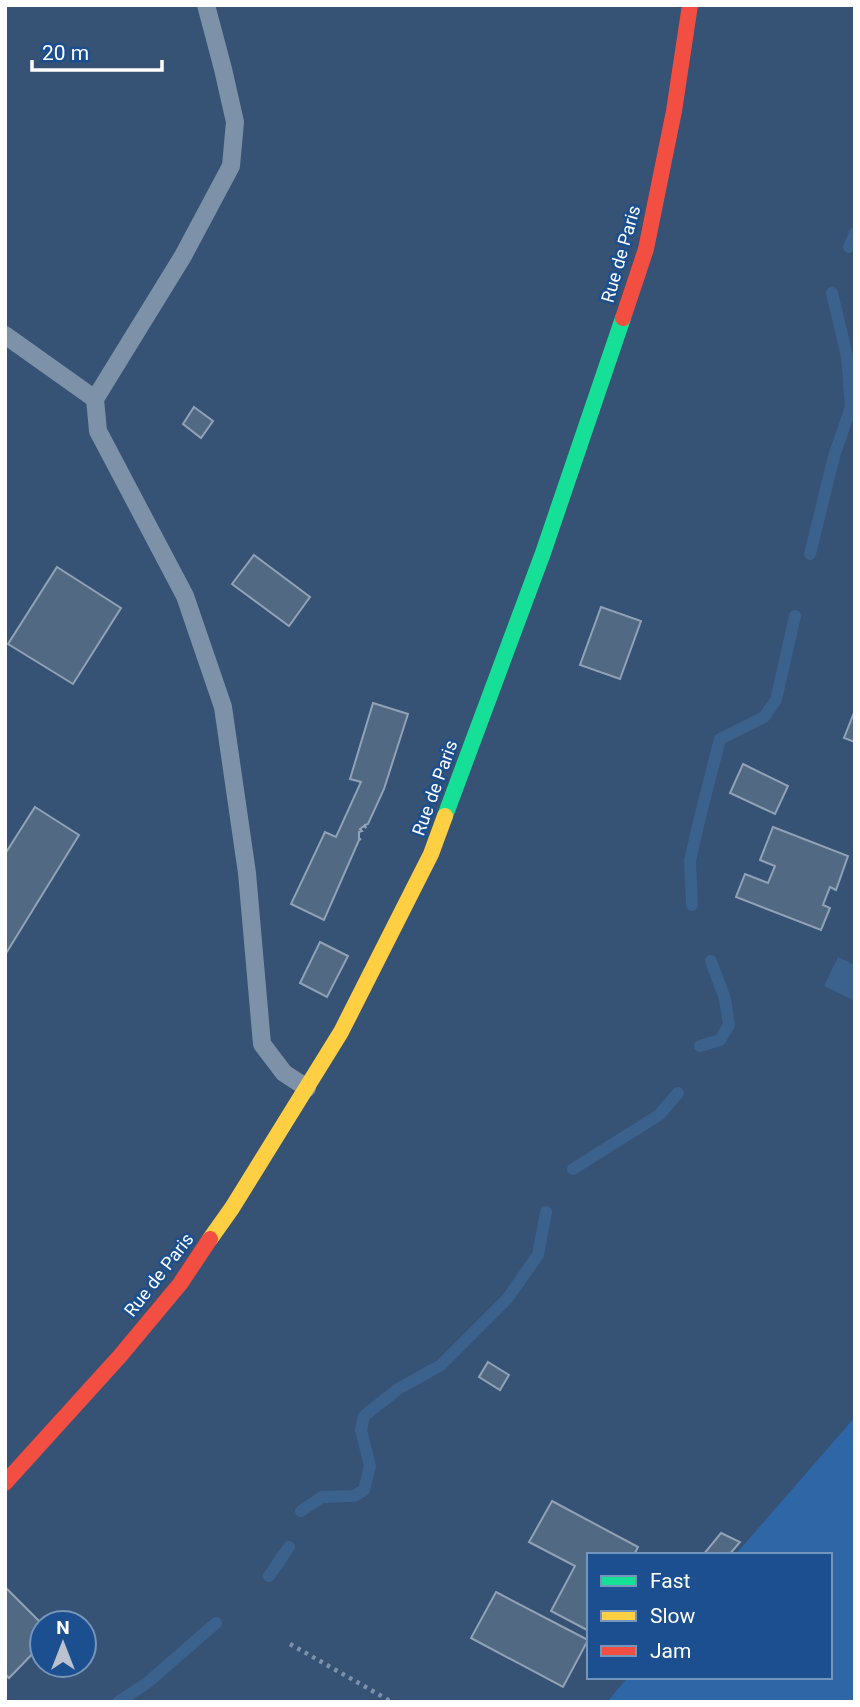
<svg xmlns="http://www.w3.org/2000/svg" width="860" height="1707" viewBox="0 0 860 1707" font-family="Roboto,sans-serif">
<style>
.green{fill:#2f66a5}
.water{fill:#3b618d}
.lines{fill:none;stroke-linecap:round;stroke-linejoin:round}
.stream{stroke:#3b618d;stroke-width:12}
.building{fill:#526984;stroke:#92a2b6;stroke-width:2}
.path{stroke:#7d92a8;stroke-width:4.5;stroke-dasharray:3.5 5;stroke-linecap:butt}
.lane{stroke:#7d92a8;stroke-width:18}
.fast{stroke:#16e098;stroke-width:16}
.slow{stroke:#ffcf43;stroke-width:16}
.jam{stroke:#f24e42;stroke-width:16}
.labels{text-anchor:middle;stroke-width:5;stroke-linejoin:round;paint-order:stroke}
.street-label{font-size:18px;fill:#fff;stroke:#1b4f8f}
</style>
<rect width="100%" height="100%" fill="#365274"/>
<polygon class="green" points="855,1417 855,1702 607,1702 628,1677 830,1677 830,1555 735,1555"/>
<polygon class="water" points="838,957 855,965 855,1001 824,986"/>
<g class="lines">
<g class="stream">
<polyline points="849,247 855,233"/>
<polyline points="810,554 834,456 851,407 847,356 832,293"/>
<polyline points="692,905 690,861 700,817 720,739 764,717 776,700 795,616"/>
<polyline points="700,1046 720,1040 729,1025 725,999 711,961"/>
<polyline points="573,1169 659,1115 678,1093"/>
<polyline points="301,1511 322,1497 354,1496 364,1490 370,1466 361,1430 364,1416 398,1389 441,1365 507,1299 538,1255 546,1212"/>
<polyline points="269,1576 289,1547"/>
<polyline points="118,1702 147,1683 216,1623"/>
</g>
</g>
<g class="building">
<polygon points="194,407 213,421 201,438 183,424"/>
<polygon points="254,555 310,597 289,626 232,584"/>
<polygon points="57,567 121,608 73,684 8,644"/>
<polygon points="601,607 641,621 620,679 580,665"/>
<polygon points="373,703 408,714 384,789 368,824 365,825 366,828 364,826 360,829 362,831 359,832 359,839 361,839 359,840 324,920 291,904 325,832 336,837 361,782 350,779"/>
<polygon points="855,710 855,742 844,738"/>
<polygon points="743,764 788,786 775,814 730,793"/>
<polygon points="35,807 79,835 5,955 5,854"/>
<polygon points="773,827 848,856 836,890 830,887 823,905 830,908 821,930 736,897 745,874 768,883 775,866 760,860"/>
<polygon points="320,942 348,956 327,997 300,983"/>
<polygon points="488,1362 509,1375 500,1390 479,1377"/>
<polygon points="552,1501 638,1547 634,1555 589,1555 589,1631 551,1611 575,1566 529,1542"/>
<polygon points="721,1533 740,1542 729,1555 703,1555"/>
<polygon points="7,1589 42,1624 42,1644 9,1678 5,1674 5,1591"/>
<polygon points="496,1592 588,1640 563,1687 471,1638"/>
</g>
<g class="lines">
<polyline class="path" points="290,1644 392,1702"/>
<g class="lane">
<polyline points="206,5 223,69 235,122 231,166 183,256 95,399 98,431 185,596 223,707 247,873 262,1044 284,1073 307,1088"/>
<polyline points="5,335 95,399"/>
</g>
<polyline class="fast" points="445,816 543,553 623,318"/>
<polyline class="slow" points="210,1239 232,1208 341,1032 431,854 445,816"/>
<g class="jam">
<polyline points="623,318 646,249 674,111 690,5"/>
<polyline points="5,1483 120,1356 180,1284 210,1239"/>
</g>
</g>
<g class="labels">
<g class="street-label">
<text transform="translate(621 254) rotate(-74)" y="6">Rue de Paris</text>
<text transform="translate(435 788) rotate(-70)" y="6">Rue de Paris</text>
<text transform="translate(159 1275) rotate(-52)" y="6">Rue de Paris</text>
</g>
</g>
<rect width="860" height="1707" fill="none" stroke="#ffffff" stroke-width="14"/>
<rect x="587" y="1553" width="245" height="126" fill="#1b4f8f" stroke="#7695bc" stroke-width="2"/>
<rect x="601" y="1576" width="35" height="10" fill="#16e098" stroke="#7695bc" stroke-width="2"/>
<text x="650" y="1588" font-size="21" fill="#ffffff">Fast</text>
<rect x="601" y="1611" width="35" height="10" fill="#ffcf43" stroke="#7695bc" stroke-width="2"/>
<text x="650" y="1623" font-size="21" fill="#ffffff">Slow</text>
<rect x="601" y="1646" width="35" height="10" fill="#f24e42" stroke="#7695bc" stroke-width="2"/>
<text x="650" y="1658" font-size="21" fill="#ffffff">Jam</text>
<g transform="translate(63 1644)"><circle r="33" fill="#1b4f8f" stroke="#7695bc" stroke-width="2"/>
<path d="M0-5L12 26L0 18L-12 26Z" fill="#b9c2ce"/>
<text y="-10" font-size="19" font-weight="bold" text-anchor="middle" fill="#ffffff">N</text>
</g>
<path d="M32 60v10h130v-10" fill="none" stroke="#ffffff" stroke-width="3.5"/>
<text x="42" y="60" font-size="21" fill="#ffffff" stroke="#1b4f8f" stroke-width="5" paint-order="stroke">20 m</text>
</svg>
